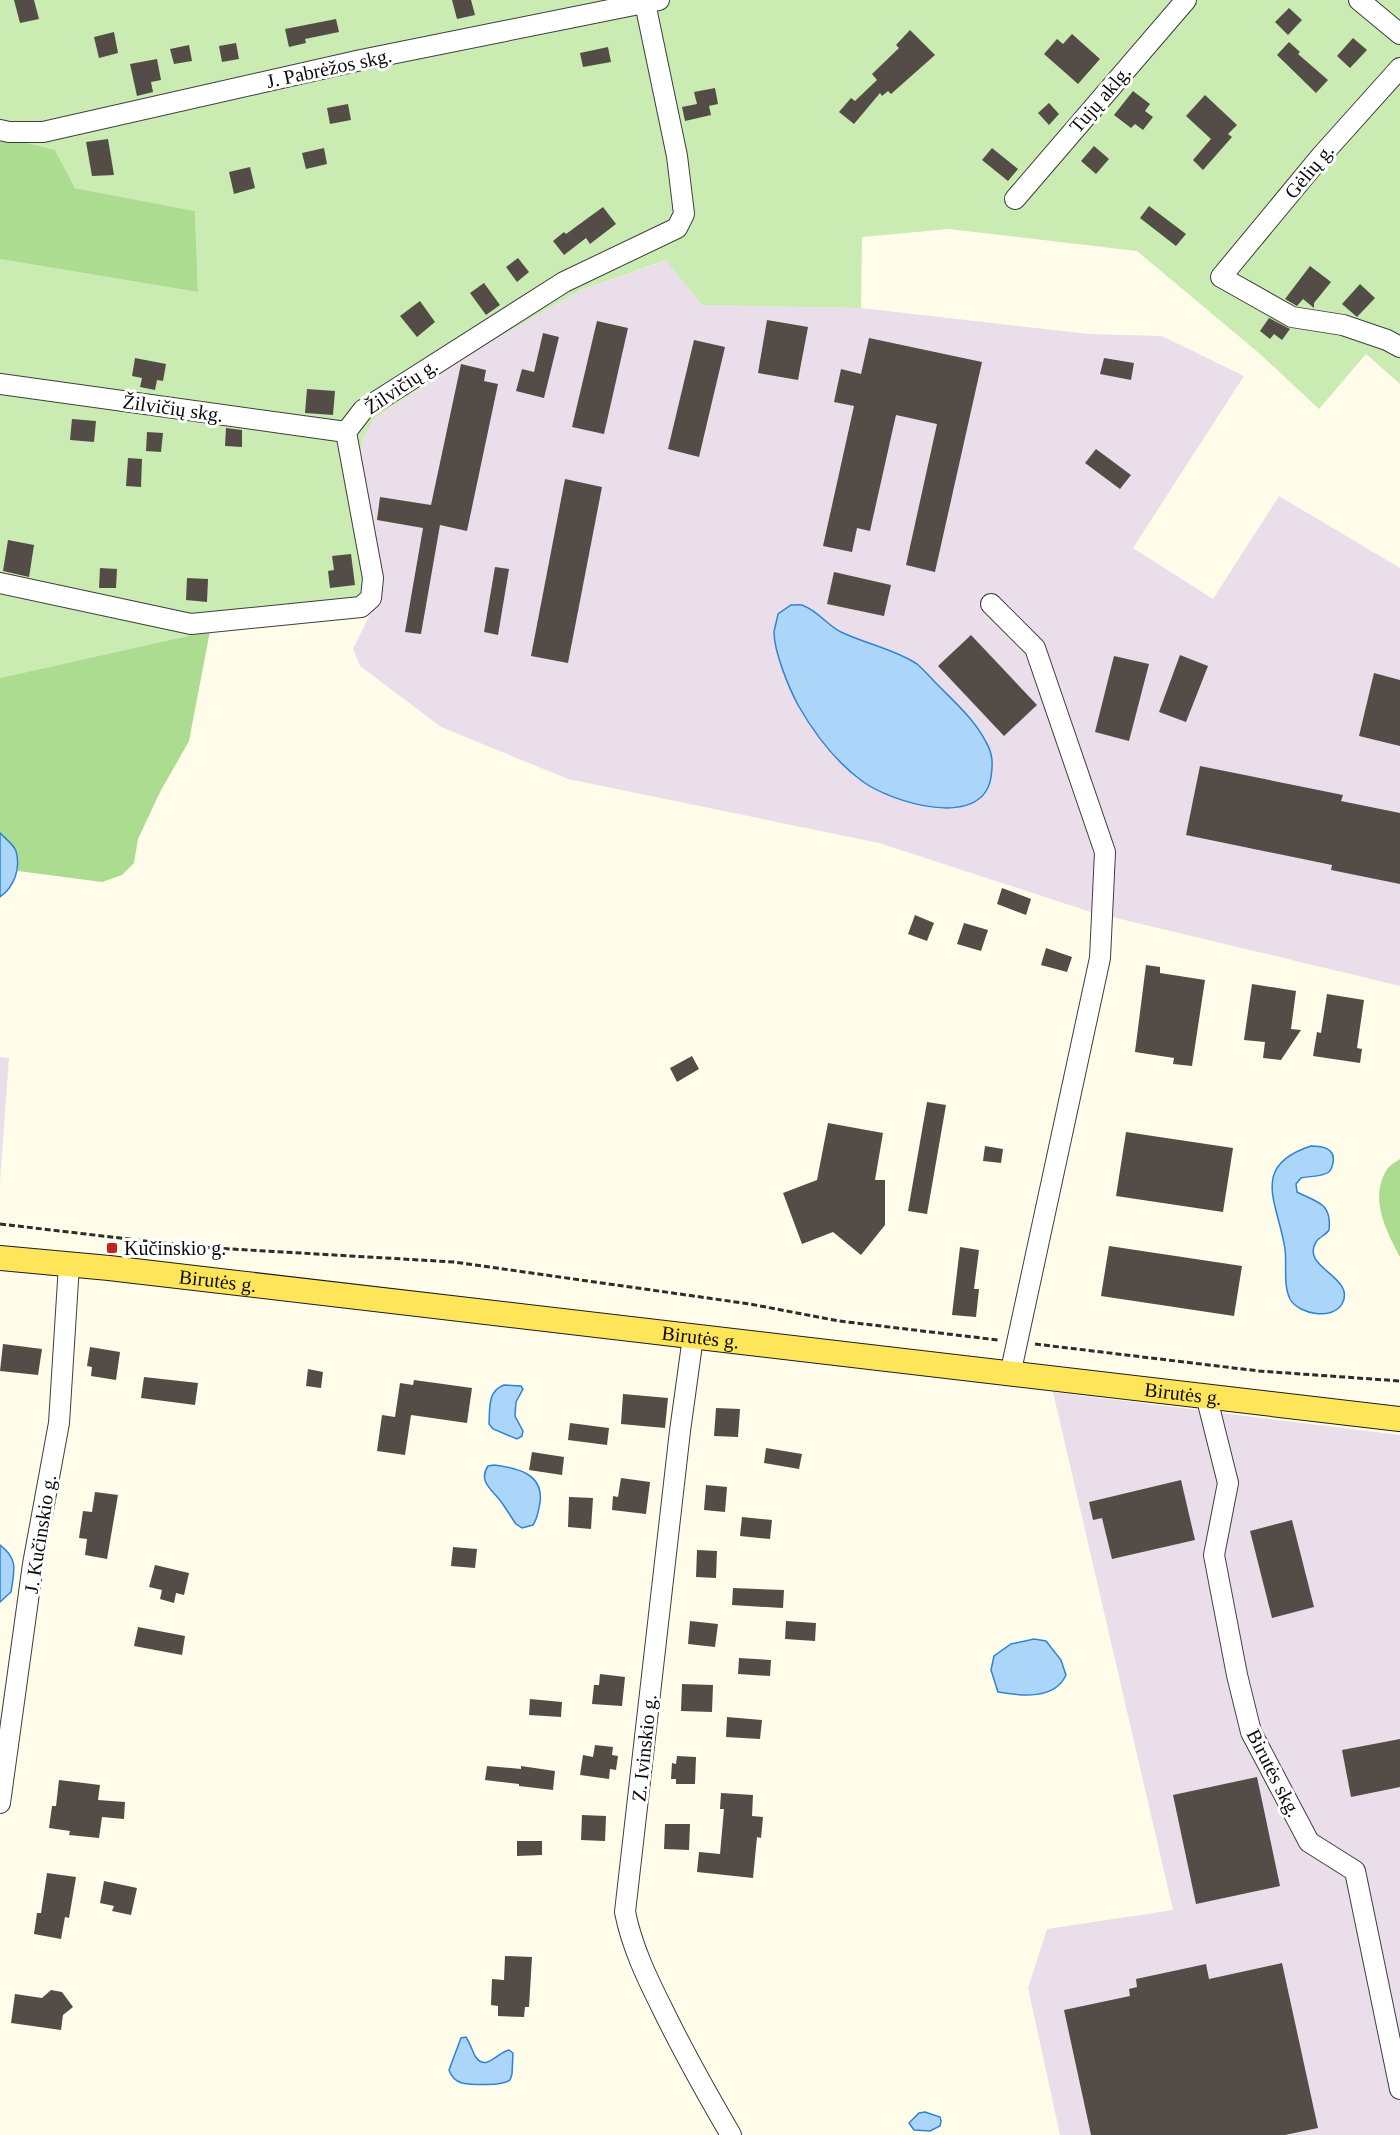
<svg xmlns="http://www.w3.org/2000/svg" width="1400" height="2135" viewBox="0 0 1400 2135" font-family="'Times New Roman',serif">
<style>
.industrial{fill:#ebdeeb}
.green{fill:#caebb1}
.forest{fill:#acdc90}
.water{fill:#abd5f9;stroke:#2e84d4;stroke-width:1.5}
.building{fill:#544d47}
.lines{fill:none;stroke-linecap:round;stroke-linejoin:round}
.minor-casing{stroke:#3e3e3e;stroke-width:22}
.major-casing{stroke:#1c1c1c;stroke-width:26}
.path{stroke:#2d2d2d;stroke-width:3;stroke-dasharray:6 3;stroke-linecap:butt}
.minor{stroke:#fff;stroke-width:20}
.major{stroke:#ffe559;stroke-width:24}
.poi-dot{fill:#c2231d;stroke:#fff;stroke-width:2}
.labels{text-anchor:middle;stroke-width:6;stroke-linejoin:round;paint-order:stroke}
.street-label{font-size:20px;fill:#0b0b0b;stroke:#fff}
.poi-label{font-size:20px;fill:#0b0b0b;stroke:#fff;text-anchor:start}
</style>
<rect width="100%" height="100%" fill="#fffde9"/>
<g class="industrial">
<polygon points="667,260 702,305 861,308 1089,334 1162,336 1244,376 1133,548 1213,599 1279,496 1400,568 1400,986 1091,912 879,843 568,779 441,727 360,666 353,649 372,610 381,584 381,566 361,454 363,439 373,420 468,355 581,290"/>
<polygon points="0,1057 9,1058 0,1182"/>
<polygon points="1053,1392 1400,1435 1400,2135 1060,2135 1028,1988 1047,1929 1173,1910"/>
</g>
<polygon class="green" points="0,0 1400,0 1400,384 1366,354 1319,409 1260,354 1137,251 949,229 862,237 861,308 702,305 666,260 581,290 468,355 373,420 363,439 361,454 381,566 381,584 372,610 210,631 0,678 0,259 198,292 195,211 75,188 55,150 0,136"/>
<g class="forest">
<polygon points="0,136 55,150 75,188 195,211 198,292 0,259"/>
<polygon points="210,631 189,741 160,792 138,839 134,863 122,875 102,882 18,871 16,849 0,833 0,678"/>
<path d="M1400,1159V1257C1387,1232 1369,1199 1386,1171C1388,1166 1396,1162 1400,1159Z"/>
</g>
<g class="water">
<path d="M791,605C795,605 801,604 804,606C818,611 828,626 841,632C866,644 894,649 917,664C923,669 928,675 933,680C951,699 974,718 986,742C993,754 993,764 991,777C983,831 890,802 862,781C836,762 814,733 798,705C789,688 774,652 774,632C775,626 777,620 778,614Z"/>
<path d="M0,833C5,838 14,845 16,851C21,869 14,887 0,897Z"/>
<path d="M1311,1146C1322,1146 1336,1148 1333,1163C1332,1167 1332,1169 1329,1172C1322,1177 1309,1176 1301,1178L1296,1184L1297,1192C1316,1202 1332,1202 1329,1230C1326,1235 1319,1237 1316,1242C1300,1268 1357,1277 1342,1304C1333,1320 1299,1315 1290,1299C1283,1285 1287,1265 1285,1249C1278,1203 1249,1166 1311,1146Z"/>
<path d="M504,1385L521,1386L523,1389L516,1402L515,1416L523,1431L522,1436L517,1439L493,1429L489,1424C490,1409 487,1391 504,1385Z"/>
<path d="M494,1465C518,1468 544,1474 540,1503C538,1511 538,1518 533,1525L522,1528L516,1524C511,1517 507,1510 502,1503C494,1491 477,1482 488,1466Z"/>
<path d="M0,1545C19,1559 14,1571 11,1592L0,1602Z"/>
<path d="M1034,1639L1046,1641L1061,1660L1066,1675C1055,1700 1021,1696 998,1692L991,1670L994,1656L1011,1644Z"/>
<path d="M466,2037C470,2043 472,2050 475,2056C486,2073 497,2052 509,2050L513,2053L512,2074L510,2080C502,2086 472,2085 462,2083C455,2081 451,2076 449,2070L461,2038Z"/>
<polygon points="925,2112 940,2117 941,2121 940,2126 930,2131 914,2130 909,2123 919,2113"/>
</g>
<g class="building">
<polygon points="14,0 34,0 39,19 20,23"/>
<polygon points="452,0 471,0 475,15 457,19"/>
<polygon points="1289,8 1302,20 1288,35 1275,22"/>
<polygon points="336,19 339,32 305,39 306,43 289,47 285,29"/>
<polygon points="910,30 935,55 891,94 888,91 882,96 880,93 854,124 839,112 851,98 855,101 877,80 872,74 899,48 896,45"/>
<polygon points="114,32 118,53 99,58 94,37"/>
<polygon points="1072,34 1100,59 1078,84 1044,54 1057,39 1063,44"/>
<polygon points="1353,38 1367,50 1350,68 1337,56"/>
<polygon points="1289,42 1300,52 1298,54 1328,80 1316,93 1277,55"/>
<polygon points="236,43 239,59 222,62 219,46"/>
<polygon points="189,45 192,61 174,64 170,49"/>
<polygon points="608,47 611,62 583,67 580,53"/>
<polygon points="157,59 161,80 151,82 153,92 137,96 130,64"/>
<polygon points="715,88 718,104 709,106 711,115 685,121 682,107 697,104 694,92"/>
<polygon points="1133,91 1150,104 1145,111 1153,117 1143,130 1135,124 1131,128 1114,115"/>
<polygon points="1205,95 1237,125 1228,134 1232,137 1203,170 1193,160 1211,139 1186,116"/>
<polygon points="1049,103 1059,114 1049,125 1038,113"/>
<polygon points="348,104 351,120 330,124 327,108"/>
<polygon points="108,139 114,175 92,176 86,142"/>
<polygon points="1094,146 1109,159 1096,174 1081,161"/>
<polygon points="324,148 327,164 306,169 302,153"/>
<polygon points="992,148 1018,169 1008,181 982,160"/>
<polygon points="250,167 255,188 234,194 229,172"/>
<polygon points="1149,206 1186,234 1176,246 1140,218"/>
<polygon points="603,207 616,224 590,244 586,238 564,255 553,241 564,232 566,234"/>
<polygon points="518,258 529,272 517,282 506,267"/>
<polygon points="1310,266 1331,282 1314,303 1314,308 1303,299 1297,306 1285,299"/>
<polygon points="484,283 500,305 486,315 470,293"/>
<polygon points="1360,284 1375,298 1357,317 1342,304"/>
<polygon points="420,301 435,322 417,337 400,316"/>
<polygon points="1269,318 1290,329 1282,340 1274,334 1270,339 1260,331"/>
<polygon points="767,320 808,327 798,380 758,373"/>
<polygon points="597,321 628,328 604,434 572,427"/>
<polygon points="543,333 559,337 544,398 516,391 522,369 534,372"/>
<polygon points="869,338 982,362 935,572 906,565 937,424 896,415 870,531 857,528 852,552 823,546 854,406 834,402 841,369 861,374"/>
<polygon points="694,340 725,347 699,457 668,449"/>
<polygon points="135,358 166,364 163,381 157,380 155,390 140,387 142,378 132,376"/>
<polygon points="1104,358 1134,363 1131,380 1100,374"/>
<polygon points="461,364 486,370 484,381 498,384 467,531 440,525 421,634 405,632 423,528 377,520 380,497 431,505"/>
<polygon points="307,389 335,391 333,415 305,413"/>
<polygon points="72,419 96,421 94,442 70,440"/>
<polygon points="226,428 242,430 242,447 225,446"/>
<polygon points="147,432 163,433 161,452 146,451"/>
<polygon points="1096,449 1131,475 1120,489 1085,463"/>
<polygon points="128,458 142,459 141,487 126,486"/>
<polygon points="565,479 602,487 568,663 531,656"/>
<polygon points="8,540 34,545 29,577 3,571"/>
<polygon points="351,554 355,585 330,588 328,571 334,570 332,556"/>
<polygon points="495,567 509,569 498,635 484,632"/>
<polygon points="100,568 117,569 116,588 99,588"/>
<polygon points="834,572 891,585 884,616 827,604"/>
<polygon points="187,578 208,579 207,602 186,600"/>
<polygon points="971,635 1037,705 1004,736 938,666"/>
<polygon points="1180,655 1208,666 1186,722 1159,712"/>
<polygon points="1114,656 1149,664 1129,741 1095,732"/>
<polygon points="1374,673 1400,680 1400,746 1359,736"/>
<polygon points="1200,766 1343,795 1341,801 1400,813 1400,884 1331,870 1332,865 1186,835"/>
<polygon points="1002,888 1031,899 1026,915 997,904"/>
<polygon points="915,915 934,923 927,941 908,934"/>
<polygon points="964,923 988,930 981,951 957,944"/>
<polygon points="1046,948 1072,957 1067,972 1041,965"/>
<polygon points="1146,965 1160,967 1160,973 1205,980 1192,1066 1173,1064 1174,1058 1135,1052"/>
<polygon points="1252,984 1296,991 1291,1029 1301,1030 1281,1060 1263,1058 1265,1042 1244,1040"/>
<polygon points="1327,994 1364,1000 1357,1048 1362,1049 1360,1063 1313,1056 1317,1032 1321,1033"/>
<polygon points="692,1056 699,1069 677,1082 670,1068"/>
<polygon points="927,1102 946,1105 927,1214 908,1211"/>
<polygon points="828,1123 883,1133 875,1180 885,1180 885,1225 861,1255 833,1232 802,1244 783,1193 817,1180"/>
<polygon points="1126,1132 1233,1148 1223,1212 1116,1196"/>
<polygon points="985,1146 1003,1149 1001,1163 983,1161"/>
<polygon points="1109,1246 1242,1266 1234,1316 1101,1296"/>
<polygon points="960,1247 979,1250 974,1289 979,1289 976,1317 952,1315"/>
<polygon points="3,1344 42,1349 38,1375 0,1371"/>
<polygon points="90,1347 120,1352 116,1380 91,1376 92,1367 87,1366"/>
<polygon points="308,1369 323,1372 321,1388 306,1386"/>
<polygon points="144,1377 198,1383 195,1405 141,1398"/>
<polygon points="414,1380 472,1388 467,1423 411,1415 405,1455 377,1451 382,1415 395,1417 400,1383 413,1385"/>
<polygon points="623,1394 668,1398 665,1428 621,1424"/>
<polygon points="716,1408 740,1409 738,1437 714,1436"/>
<polygon points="570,1423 609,1428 607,1445 568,1440"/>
<polygon points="766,1448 802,1454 799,1469 764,1463"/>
<polygon points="532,1452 564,1457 562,1475 529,1470"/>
<polygon points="621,1478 650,1482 646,1514 612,1510 613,1496 618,1497"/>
<polygon points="1181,1480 1195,1540 1112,1559 1102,1518 1093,1520 1089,1502"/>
<polygon points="706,1485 727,1487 725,1512 704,1510"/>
<polygon points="95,1492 118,1495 107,1559 85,1555 87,1539 79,1538 83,1511 92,1512"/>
<polygon points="569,1497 593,1498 591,1529 568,1527"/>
<polygon points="742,1517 772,1520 770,1539 740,1536"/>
<polygon points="1292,1520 1314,1607 1272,1618 1250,1531"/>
<polygon points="453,1547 477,1549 475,1568 451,1566"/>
<polygon points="697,1550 717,1551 716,1578 696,1577"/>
<polygon points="155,1565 189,1573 184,1595 176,1593 174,1603 160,1599 162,1590 149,1587"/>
<polygon points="733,1588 784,1590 783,1608 732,1605"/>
<polygon points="690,1621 718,1624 715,1647 688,1644"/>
<polygon points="786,1621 816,1623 815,1641 785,1639"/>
<polygon points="138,1627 185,1636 182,1655 134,1646"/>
<polygon points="739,1658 771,1660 770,1676 738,1674"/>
<polygon points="600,1674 625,1677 622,1706 592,1704 594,1685 599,1685"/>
<polygon points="682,1684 713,1685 712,1712 681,1711"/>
<polygon points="530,1699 562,1702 561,1717 529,1715"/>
<polygon points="727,1717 762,1720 760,1739 726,1737"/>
<polygon points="1400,1739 1400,1787 1351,1797 1342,1750"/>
<polygon points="595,1745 613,1747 612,1755 618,1756 616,1770 610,1769 609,1779 580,1775 583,1755 593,1757"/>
<polygon points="677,1756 696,1757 695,1784 676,1784 676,1779 671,1779 672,1763 676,1764"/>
<polygon points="487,1766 521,1769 521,1766 555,1771 553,1790 519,1786 519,1784 485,1780"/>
<polygon points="1257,1777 1280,1886 1196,1904 1173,1795"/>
<polygon points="59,1780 100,1785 98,1800 125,1802 124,1819 102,1817 99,1838 69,1835 70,1831 49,1828 52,1806 56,1806"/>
<polygon points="721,1793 753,1795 752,1816 763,1817 761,1838 757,1837 753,1878 697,1872 699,1852 720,1854 724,1809 720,1809"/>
<polygon points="582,1815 606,1816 605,1841 581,1840"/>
<polygon points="665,1824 690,1824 689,1850 664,1849"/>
<polygon points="517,1841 542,1841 542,1855 517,1856"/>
<polygon points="47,1873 76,1877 69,1918 65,1917 61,1939 34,1934 37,1913 41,1913"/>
<polygon points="104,1881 137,1888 131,1915 112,1911 114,1906 100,1903"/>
<polygon points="505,1956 532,1957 529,2007 525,2007 524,2017 498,2016 498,2006 491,2005 492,1979 504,1980"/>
<polygon points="1282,1963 1318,2128 1285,2135 1091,2135 1064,2010 1130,1996 1129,1989 1137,1987 1136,1979 1206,1964 1209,1979"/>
<polygon points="51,1990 62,1992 73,2007 63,2015 61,2030 11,2023 15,1994 42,1998"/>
</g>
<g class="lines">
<g class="minor-casing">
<g id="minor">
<polyline points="1359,0 1400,34"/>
<polyline points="1400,68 1322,155 1221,277 1292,317 1343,325 1387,340 1400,347"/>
<polyline points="0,130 9,132 43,132 361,60 659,0"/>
<polyline points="1015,199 1186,0"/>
<polyline points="0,384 346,432"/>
<polyline points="0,583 191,624 361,607 371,598 373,578 346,432 363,410 564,282 677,228 684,214 677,156 645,3"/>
<polyline points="991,604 1035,648 1105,852 1100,958 1010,1375"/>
<path d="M693,1337L680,1431L625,1912C632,1947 647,1978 663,2010C684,2053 707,2094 731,2135"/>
<polyline points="1206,1395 1228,1483 1214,1555 1237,1675 1251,1732 1309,1842 1355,1871 1400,2089"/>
<polyline points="0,1803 33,1564 59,1423 69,1265"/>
</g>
</g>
<g class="major-casing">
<g id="major">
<path id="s1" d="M0,1258L109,1268L1400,1419"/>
</g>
</g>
<g class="path">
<polyline points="0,1224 197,1247 454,1262 750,1304 839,1321 998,1340"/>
<polyline points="1035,1344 1259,1371 1400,1381"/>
</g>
<use href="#minor" class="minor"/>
<use href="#major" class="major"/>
</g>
<rect class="poi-dot" x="106" y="1242" width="12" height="12" rx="3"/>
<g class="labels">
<g class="street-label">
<text transform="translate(329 68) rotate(-12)" y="7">J. Pabrėžos skg.</text>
<text transform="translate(1100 99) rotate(-49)" y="7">Tujų aklg.</text>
<text transform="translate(1309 171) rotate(-50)" y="7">Gėlių g.</text>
<text transform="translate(401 386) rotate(-34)" y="7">Žilvičių g.</text>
<text transform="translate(173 408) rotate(8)" y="7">Žilvičių skg.</text>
<text dy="7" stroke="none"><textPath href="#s1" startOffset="219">Birutės g.</textPath></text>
<text dy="7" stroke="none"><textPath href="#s1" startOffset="705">Birutės g.</textPath></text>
<text dy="7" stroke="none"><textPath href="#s1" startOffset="1191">Birutės g.</textPath></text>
<text transform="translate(40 1534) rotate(-81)" y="7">J. Kučinskio g.</text>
<text transform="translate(644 1748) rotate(-84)" y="7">Z. Ivinskio g.</text>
<text transform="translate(1274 1773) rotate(63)" y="7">Birutės skg.</text>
</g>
<g class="poi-label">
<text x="124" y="1255">Kučinskio g.</text>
</g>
</g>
</svg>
